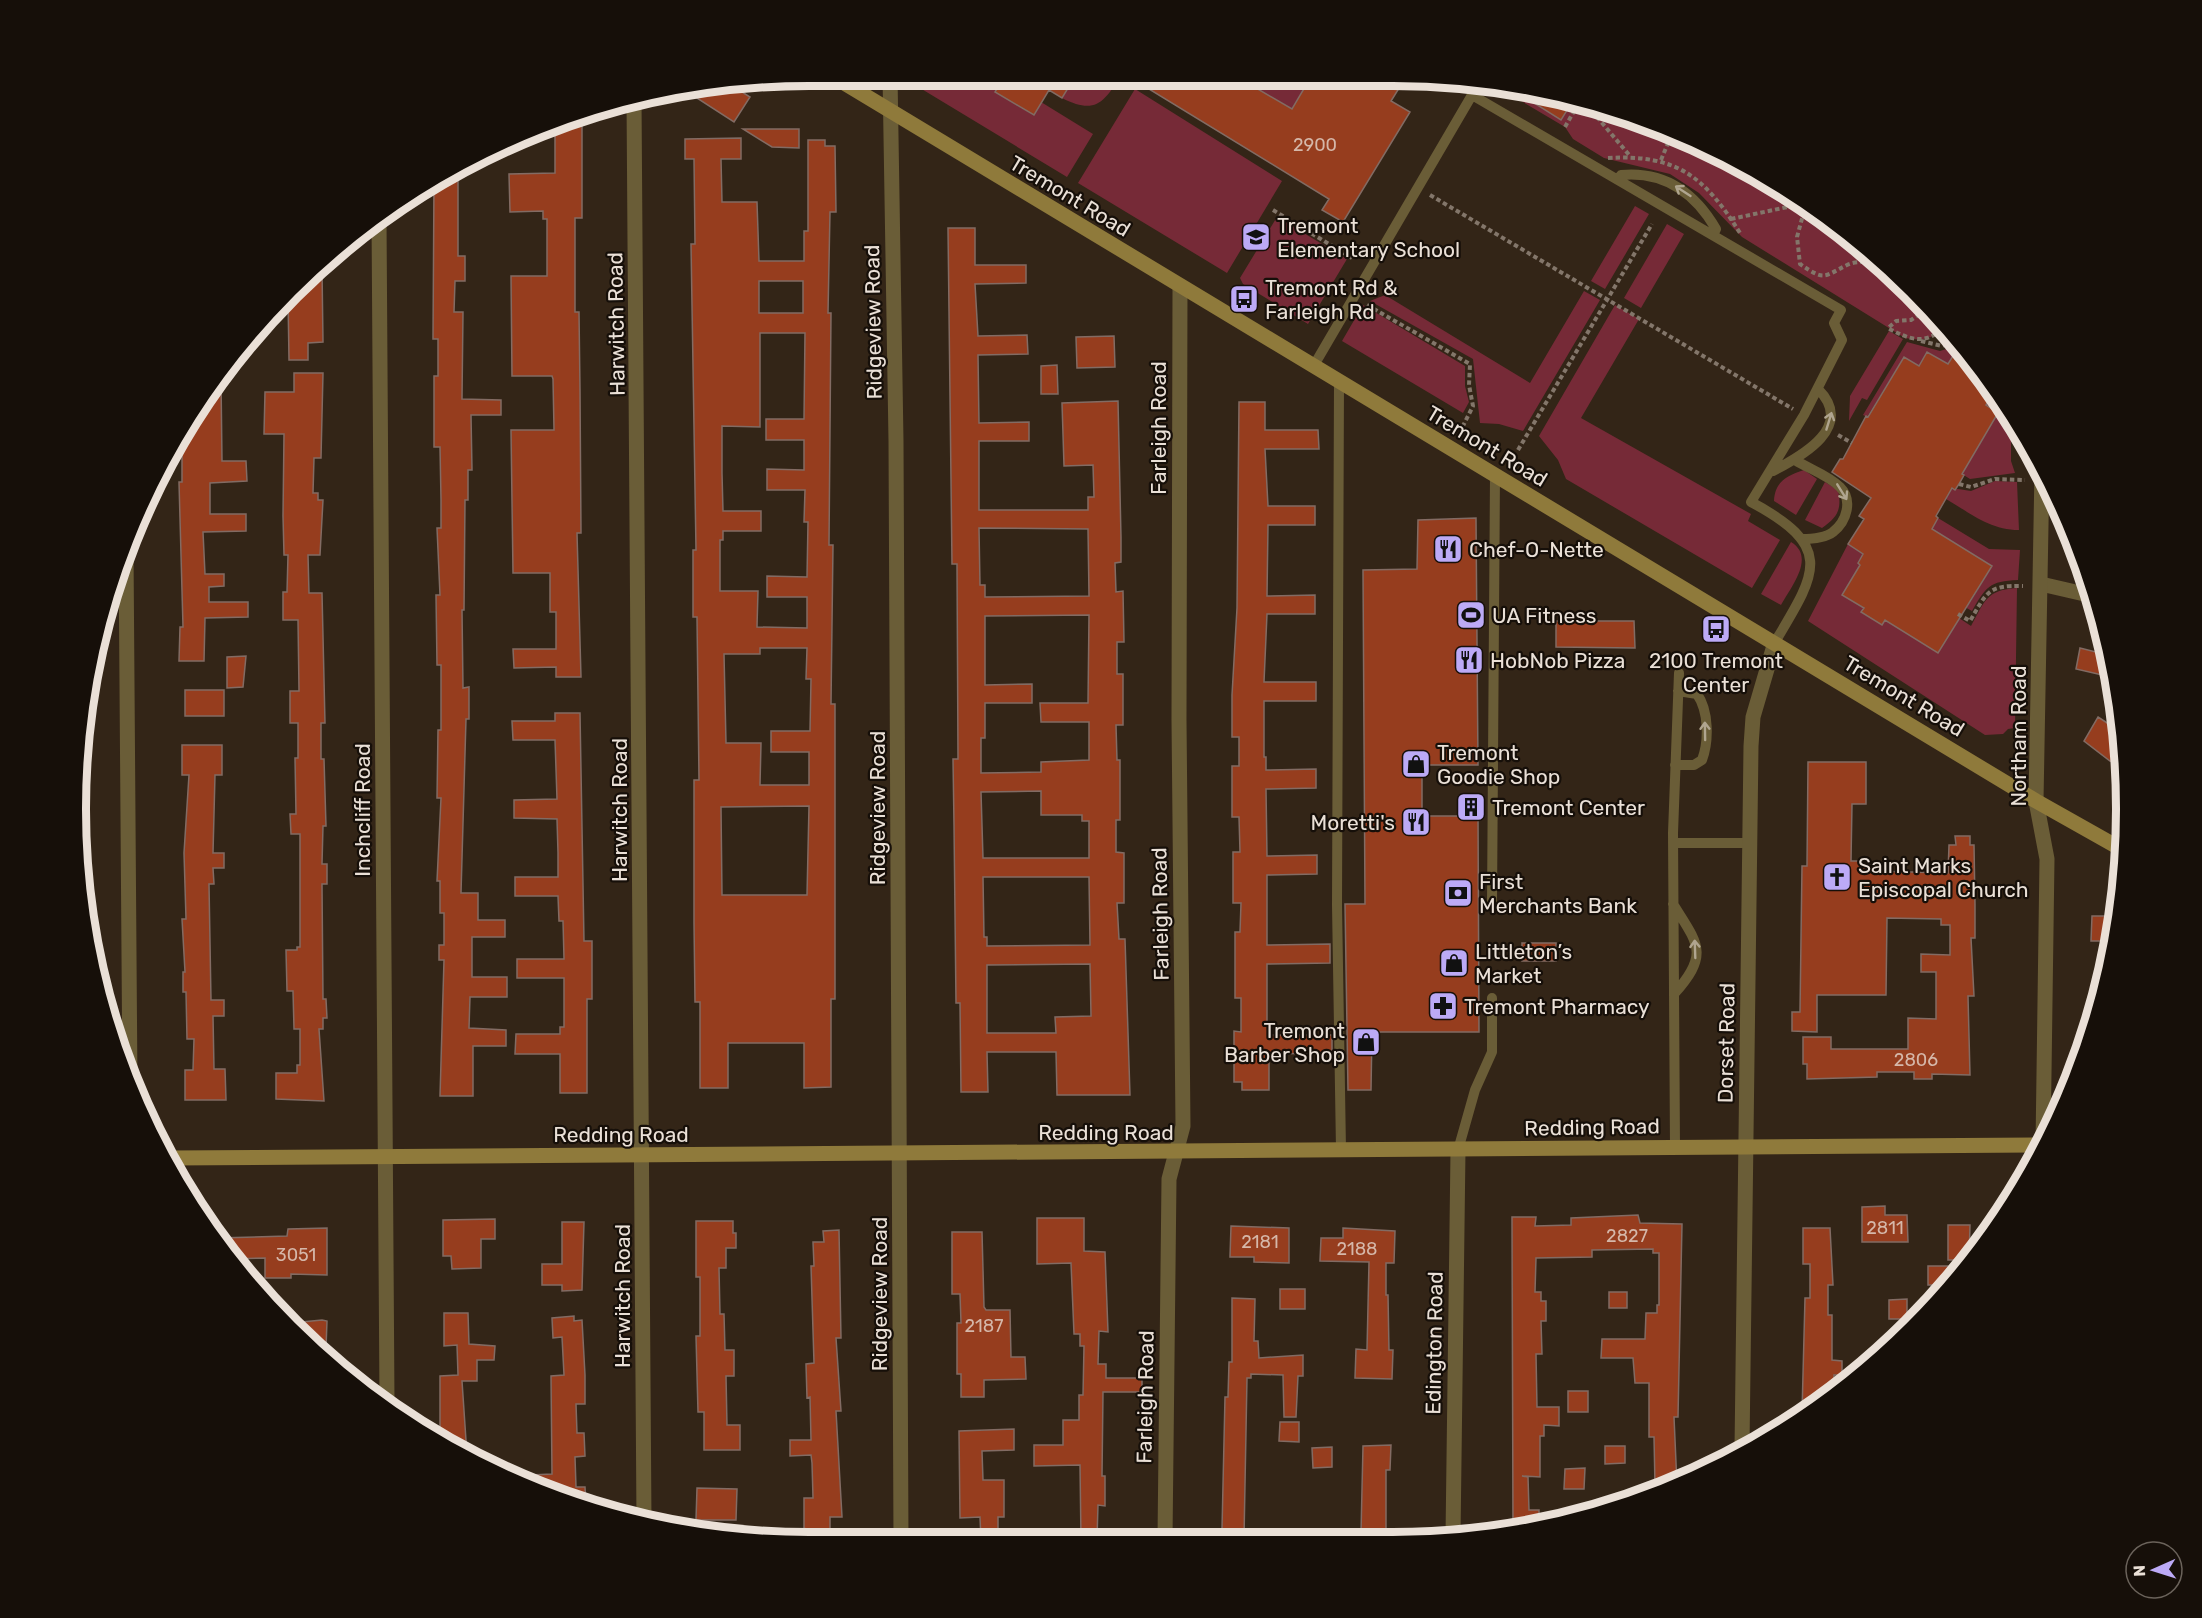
<svg xmlns="http://www.w3.org/2000/svg" width="2202" height="1618" viewBox="0 0 2202 1618" font-family="Rubik,sans-serif">
  <rect width="100%" height="100%" fill="#332517"/>
  <path fill="#762a37" d="M915,75h90l-9,17 37,23 8,-13 52,32 -26,43 -152,-92z
    M1076,75h45c-17,28 -26,40 -59,23z
    M1234,75h78l-13,22v17z
    M1135,89l147,92 -55,92 -149,-90z
    M1501,89l82,11 91,31 126,68 77,58 66,71c-11,12 -22,13 -38,10l-163,-101 -43,-44 -29,-19 -66,-16 -31,-19 -8,-12z
    M1635,206l14,8 -44,75 -14,-8z
    M1277,217l70,42 -39,65 -65,-40 -3,-6z
    M1667,224l17,10 -43,74 -17,-10z
    M1584,291l16,9 -77,131 -24,-7 -19,-1 -7,-64 -103,-58 15,-6 145,88z
    M1363,305l102,61v20l4,16 -6,11 -121,-72z
    M1615,305l24,14 -58,99 170,96 -3,7 32,19 -28,48 -186,-109 -8,-19 -19,-24z
    M1889,331l14,8 -36,61 -5,-2 -13,23 1,-25z
    M1907,342l33,9 19,-6 17,19 -20,-12 -8,12 -21,-12 -8,14 -15,-9 -37,60 -4,-2z
    M1978,366l33,53v42l4,12 -45,6 -8,-5 24,-69 -15,-27z
    M1804,470l13,9 -21,36 -22,-14c1,-19 12,-25 30,-31z
    M1995,481l22,1 2,48c-29,0 -49,-17 -73,-31l6,-11 19,3z
    M1825,482l13,8c4,19 0,27 -16,38l-17,-8z
    M1938,518l51,31 31,1 -2,30c-29,1 -32,7 -46,31l-9,-5 8,-5 21,-35 -60,-37z
    M1791,542c25,15 0,45 -10,63l-20,-11z
    M1848,544l15,10 -5,8 2,3 -18,30 22,13 -2,5 20,12 3,-5 53,32 21,-34 12,8c14,-25 15,-36 46,-38l-2,140 -7,1 -5,5 -18,1 -177,-114z"/>
  <path fill="#963d1e" stroke="#826b63" stroke-width="1.5" fill-rule="evenodd" d="M1005,75h71l-14,23 -13,-8 -15,25 -39,-23z
    M1126,75h108l58,34 20,-34h81l13,2 -15,24 19,11 -67,110 -21,-12 7,-11z
    M731,85l19,12 -16,25 -48,-31z
    M1515,91l56,7 3,1 -13,21z
    M582,113v105h-7v94h4l1,77 1,144h-4l4,144h-25v-10l-42,1 -1,-19h43v-37h-6v-39h-37l-2,-143h43l-1,-51 -1,-3h-40l-1,-100h36v-57h-4v-8l-33,1 -1,-38 46,-1v-51z
    M743,129h56v19l-27,-1z
    M741,138v21h-20l1,43h35l2,59h45v-30h4v-91h17v6h10l1,66h-6l-2,101h3l-2,232h4l-2,159h4v295h-4v88l-27,1v-45h-76v45h-28v-86h-5l-1,-79v-143h5l-2,-163h-4v-67h3l-5,-306h4l-1,-85h-9v-20zM759,281h44v32h-44zM760,333h45l-1,86h-38v21h38v30l-37,-1v21h38l-1,32h4l-1,55 -40,-1v21h40v31l-50,-1 1,-36h-38v-51h3v-9h38v-20h-38l-1,-38v-47l38,1zM760,648h47l-1,31h5l-1,52h-39v21h38v33h-49l1,-42h-35l-2,-89h36zM809,806l-2,89h-85l-1,-88z
    M458,168v88h7v25h-10l-1,31h9l-1,87 39,1v15h-30l1,55h-4v30h-3l-1,110h-2l1,78 6,-1v32h-3l-5,174h17v27h27v17h-33v40h35v20h-37l-1,31 37,2v16h-33v50h-33l4,-136h-5v-15h5v-32h-4v-32h-3l4,-83h-4l1,-68h3v-65h-4l-1,-70h4l-3,-67h4v-28l-1,-53h-6v-71h4v-37h-5l1,-158z
    M948,228h27v37h51v18l-51,1 3,52 49,-1 1,19 -50,1 1,68 50,-1v19h-50v69h109v-13h6l-1,-32 -29,1 -2,-63 56,-2 3,136v25l-6,1 1,29 7,-1 1,51h-7v32h6v51h-7l1,35h3v60h-4v32l8,1v50h-7l2,36h6l5,156h-73l-1,-43h-69l1,40h-27l-1,-89h-4l-2,-178 -1,-66h5l-1,-195h-5zM979,528l109,1 1,67 -104,1v-12h-5zM1089,615l-1,88h-48l1,19h48v38l-48,2v10l-60,1v-35h4v-35h47v-19l-47,1v-69zM1041,791v24h41v6h7v37h-106l-2,-66zM983,877h106l1,68 -103,1v-9h-3zM1090,964l1,52 -36,1 1,16h-69v-68z
    M322,268l1,74 -15,1v17h-19l-1,-62z
    M1114,336l1,31 -38,1 -1,-31z
    M1956,351l20,13 2,2 -7,12 23,14 -8,13 12,8 -36,61 2,1 -5,9 -4,6 -3,-2 -16,28 2,2 -6,11 60,37 -54,87 -53,-33 -3,5 -21,-13 3,-4 -22,-13 18,-30 -2,-2 5,-9 -15,-10 16,-25 -5,-3 12,-18 -39,-26 8,-13h3l23,-43 2,1 36,-60 15,9 8,-14 21,12z
    M1057,365l1,29h-17v-28z
    M294,373h29l-2,85h-7l-1,35h5v7h5l-3,55h-12l1,38h13l3,130h-4v36h3l2,67h-3l-1,38h5v20h-5l1,115h3l1,19h-4v11h-4l5,72 -48,-2v-26h21v-8h3v-36h-6l-1,-38h-6l-1,-41h11v-3h3v-113h-9l-1,-20h6l-1,-56h3v-35h-8v-32h9l-1,-71h-15v-28h4l1,-37h-4l-1,-39 1,-82h-20l1,-42h29z
    M221,379l1,82h24l1,20 -37,2v31h36v17l-43,1 2,42h19v12l-15,1v15h39v15l-43,1 -1,43h-25l1,-34h3l-4,-145h3v-44z
    M1239,402h26v28h53l1,19h-54l3,57h47v19h-47l-1,71 48,-1v19h-48l-3,68h52v19h-52v56h2v13l50,-1v19l-50,1 1,67 50,-1v19l-50,1v70l63,-1v19l-63,1v59l2,12h63v18l-63,1v36h-27v-8h-8v-51l7,1v-34h-6v-66h5l1,-29h-8v-51h7l-1,-35h-7v-51h7v-29h-7v-42l5,-87z
    M1476,518l2,247h-56v51h56l1,216h-107l-1,58h-23l-3,-186h20l-2,-334 54,-1 1,-49z
    M1556,621h78l1,27 -79,-1z
    M2080,648l28,7 3,22 -35,-8z
    M246,656l-3,31 -16,1v-31z
    M185,690h39v26h-39z
    M555,713h25l4,228h8v58h-5v94h-27v-39h-45l1,-20h44v-7h4v-49h-47v-19h47l-1,-38h-4l-1,-25h-43v-19h43v-24l-1,-34 -43,-1v-18l43,-1 -2,-59h-42l-1,-19h43z
    M2098,717l23,15 4,33 -15,-4 -26,-20z
    M182,745h40v30h-7l-2,78h11v15h-11l1,16h-5l2,116h13v16h-11l1,53h11l1,31h-41v-30h8l1,-31h-7l-1,-47h-3v-20h2l-3,-53h4l-2,-66 5,-78h-7z
    M1808,762h58v42h-14l-1,57h19v7l3,3 75,2 1,-28h7l-1,-9h15v9h4l1,59v34h-4l3,58h-6l2,79 -38,-1v5h-18v-7h-37v5l-70,2v-15h-4v-27h28v12h77v-31l28,1v-47h-15v-18l29,1v-30h-9v-6l-54,-1 -1,77h-69v37l-25,-1v-19h8l2,-146h5z
    M2092,916h26l-6,25h-21z
    M1522,943h34v18h-34z
    M1885,1206v9h22l1,27h-46v-35z
    M1638,1215l2,8 42,1 -4,193h-4l3,68 -22,1 -1,-49h-5v-54h-14l-2,-25h-32l1,-19h43l1,-26h11v-8h2v-52h-6v-4l-61,1v7l-56,1 -1,34h6v9h5v20h-5l1,33h-6l1,53h22v19l-15,-1v11h-4v41l-18,-1 6,1 1,33h10v13l-26,7 -1,-313h24l-1,9 36,-1v-7z
    M1037,1218h47v33l21,1 3,80 -9,-1 -1,33h8v14h36v14h-39l-1,84h3v30l-7,-1 -1,34h-16l-1,-74 -46,1v-21h29v-25h16v-25h4l1,-49h-4v-12h-6l-3,-71 -34,1z
    M495,1219v20h-14v29l-29,1 -1,-13h-8v-36z
    M696,1221h37v12h3v15h-10v20h-7l1,46h4l1,36h9v26h-8l1,49h13v25h-36v-38h-6l-2,-76h4v-59h-4z
    M562,1222h22l-2,68 -20,1v-6h-20v-21h20z
    M1948,1225h22l-1,35h-21z
    M1231,1226l58,2v35l-35,-1v-5h-24z
    M327,1228v47l-36,-1v4h-26v-20l-36,1 -12,-21 70,-2 1,-7z
    M1343,1228l52,3 -1,32h-8v32h2l1,55h4l-1,29 -37,-1 1,-29 11,1 2,-88 -49,-1 1,-23h22z
    M1803,1228h27l3,57h-5v30h4v45l10,1v14h-8v20l-32,18 3,-115h5v-34h-7z
    M839,1230l2,108h-5l5,73h-5l6,106h-12v24h-26v-43h9l-1,-35 -1,-8 -21,1v-16h21l-1,-43 -3,1 -1,-34 8,-1 -3,-97h3l-1,-24h11l-1,-11z
    M952,1232h30l2,75 2,3h24l1,47h14l1,22 -42,1v17h-23v-23h-4v-51h4l-1,-29h-8z
    M1928,1266h20v19h-20z
    M1280,1289h25v20h-25z
    M1609,1292h18v16h-18z
    M1232,1298l23,1 -1,42h4l1,17 44,-3v21h-5l-2,41h-12l-1,-42 -32,-1v4h-4l-3,160h-19v-9h-3l3,-132h3l1,-35h3z
    M1907,1299v20h-18v-19z
    M444,1313h24l1,31 26,2 -1,14h-17v21h-15l5,74 -42,-27 15,-1v-51l18,-1 -1,-30 -13,1z
    M574,1316v5l8,-1 3,55v29h-9l1,29h7l1,23 -10,1 1,30h9l1,19 -79,-30 45,-2 -1,-98 13,-1 -2,-38 -9,1 -1,-20z
    M322,1320l5,1 -1,27 -12,1 -11,-12 -1,-15z
    M1568,1391h20v21h-20z
    M1280,1422h19v20l-20,-1z
    M1014,1429v21l-32,1 1,29h21v37h-6v23h-17l-1,-23 -20,1 -1,-87z
    M1391,1445l-1,25h-4v63h-25l2,-87z
    M1605,1446h20v17l-20,1z
    M1332,1447v20l-19,1 -1,-20z
    M1585,1468l-1,21h-20l1,-20z
    M697,1488l40,1 -1,31h-40z"/>
  <g fill="none" stroke-linecap="round" stroke-linejoin="round">
    <path stroke="#83766a" stroke-width="4" stroke-dasharray="4.5 3" stroke-linecap="butt" d="M1592,111l38,45
      M1565,127l12,-21 15,5 17,-2
      M1608,158c69,-4 97,19 132,75
      M1661,160l12,-29
      M1430,195l363,214
      M1273,210l79,48
      M1731,219l66,-14 6,10 -6,22 3,27c25,17 23,13 47,1 10,-5 26,-3 37,0
      M1367,305l103,59 -1,21 4,21 -11,22
      M1926,310l-15,10 -15,1 -8,7c20,11 37,18 55,0
      M1921,341l21,5 14,-5
      M1838,435l14,8
      M1518,450l134,-226
      M1959,484l12,3 24,-8 30,1
      M1958,614l12,7c17,-29 18,-36 53,-35"/>
    <path stroke="#6a5d37" stroke-width="10" d="M1618,180l3,-5c43,-4 74,18 95,54l-3,6
      M1313,367l159,-272 369,215 -7,13 8,17 -38,75 -53,87c84,45 66,70 24,140
      M1339,382l-2,523 4,245
      M1795,460c14,9 33,15 45,27 13,13 7,34 -7,45 -8,6 -22,7 -32,7
      M1773,471c31,-16 82,-45 45,-82
      M1675,765h19l8,-5c7,-19 7,-49 -5,-66l-19,-3
      M1673,843h77
      M1492,904l3,-429
      M1673,904c25,40 37,50 1,90
      M1675,1147l-2,-314 6,-160
      M1458,1150l17,-60 17,-38v-54"/>
    <path stroke="#6a5d37" stroke-width="15" d="M634,98l10,1424
      M379,218l8,1184
      M126,550l4,538
      M2041,584l52,12
      M1742,1448l9,-702 2,-29 22,-75
      M1453,1537l5,-387
      M1165,1539l4,-360 14,-53 -4,-406 1,-434"/>
    <path stroke="#6a5d37" stroke-width="15" d="M890,75l6,366 5,1099
      M2042,470l-6,331 11,58 -4,286"/>
    <path stroke="#8f7a3b" stroke-width="15" d="M831,75l1205,726 87,49
      M170,1158l1873,-13"/>
  </g>
  <defs><path id="oneway-shaft" d="M-6 0H5M1.5-3L5.5 0L1.5 3" fill="none" stroke-width="1.6" stroke-linecap="round" stroke-linejoin="round" transform="scale(1.5)"/></defs>
  <g stroke="#b0a58f">
    <use href="#oneway-shaft" transform="translate(1683 191) rotate(-147)"/>
    <use href="#oneway-shaft" transform="translate(1829 421) rotate(-73)"/>
    <use href="#oneway-shaft" transform="translate(1842 492) rotate(58)"/>
    <use href="#oneway-shaft" transform="translate(1705 731) rotate(-91)"/>
    <use href="#oneway-shaft" transform="translate(1695 949) rotate(-92)"/>
  </g>
  <defs>
    <g id="school-square" transform="scale(1.5)"><rect x="-9" y="-9" width="18" height="18" rx="4" fill="#bcaaf6" stroke="#160f09"/><path d="M0-5L7-2L0 1L-7-2ZM-4 1L0 2.5L4 1V4Q0 6-4 4Z" fill="#111"/></g>
    <g id="bus-square" transform="scale(1.5)"><rect x="-9" y="-9" width="18" height="18" rx="4" fill="#bcaaf6" stroke="#160f09"/><path d="M-5-6H5V4H4V6H2V4H-2V6H-4V4H-5ZM-3.5-4V0h7V-4ZM-3.5 1.2v1.5H-2V1.2ZM2 1.2v1.5H3.5V1.2Z" fill="#111"/></g>
    <g id="restaurant-square" transform="scale(1.5)"><rect x="-9" y="-9" width="18" height="18" rx="4" fill="#bcaaf6" stroke="#160f09"/><path d="M-5-6h1v4h1v-4h1v4h1v-4h1v5L-1.5 .5V6h-2V.5L-5-1ZM5-6V6H3V1.5H1.5Q1.5-4 5-6Z" fill="#111"/></g>
    <g id="stadium-square" transform="scale(1.5)"><rect x="-9" y="-9" width="18" height="18" rx="4" fill="#bcaaf6" stroke="#160f09"/><path d="M0-5a6.5 5 0 1 0 0 10a6.5 5 0 1 0 0-10ZM-3.5-1.8h7v3.6h-7Z" fill="#111"/></g>
    <g id="shop-square" transform="scale(1.5)"><rect x="-9" y="-9" width="18" height="18" rx="4" fill="#bcaaf6" stroke="#160f09"/><path d="M-5-2.5h2.3a2.7 3.5 0 0 1 5.4 0H5L5.5 6h-11ZM-1.5-2.5h3a1.5 2.3 0 0 0-3 0Z" fill="#111"/></g>
    <g id="building-square" transform="scale(1.5)"><rect x="-9" y="-9" width="18" height="18" rx="4" fill="#bcaaf6" stroke="#160f09"/><path d="M-4-6H4V6H1V3H-1V6H-4ZM-2.5-4.3h1.7v1.8h-1.7ZM.8-4.3h1.7v1.8H.8ZM-2.5-1h1.7V.8h-1.7ZM.8-1h1.7V.8H.8Z" fill="#111"/></g>
    <g id="church-square" transform="scale(1.5)"><rect x="-9" y="-9" width="18" height="18" rx="4" fill="#bcaaf6" stroke="#160f09"/><path d="M-1.2-6h2.4v3.5h3.3v2.4h-3.3V6h-2.4V-.1h-3.3v-2.4h3.3Z" fill="#111"/></g>
    <g id="bank-square" transform="scale(1.5)"><rect x="-9" y="-9" width="18" height="18" rx="4" fill="#bcaaf6" stroke="#160f09"/><path d="M-6-4H6V4H-6ZM0-2.3a2.3 2.3 0 1 0 0 4.6a2.3 2.3 0 1 0 0-4.6Z" fill="#111"/></g>
    <g id="pharmacy-square" transform="scale(1.5)"><rect x="-9" y="-9" width="18" height="18" rx="4" fill="#bcaaf6" stroke="#160f09"/><path d="M-2-6h4v4h4v4h-4v4h-4v-4h-4v-4h4Z" fill="#111"/></g>
  </defs>
  <g fill-rule="evenodd">
    <use href="#school-square" x="1256" y="237"/>
    <use href="#bus-square" x="1244" y="299"/>
    <use href="#restaurant-square" x="1448" y="549"/>
    <use href="#stadium-square" x="1471" y="615"/>
    <use href="#bus-square" x="1716" y="629"/>
    <use href="#restaurant-square" x="1469" y="660"/>
    <use href="#shop-square" x="1416" y="764"/>
    <use href="#building-square" x="1471" y="807"/>
    <use href="#restaurant-square" x="1416" y="822"/>
    <use href="#church-square" x="1837" y="877"/>
    <use href="#bank-square" x="1458" y="893"/>
    <use href="#shop-square" x="1454" y="963"/>
    <use href="#pharmacy-square" x="1443" y="1006"/>
    <use href="#shop-square" x="1366" y="1042"/>
  </g>
  <g text-anchor="middle" dominant-baseline="central" stroke-width="4.5" stroke-linejoin="round" paint-order="stroke">
    <g font-size="18" fill="#d5b7a9">
      <text x="1315" y="145">2900</text>
      <text x="1916" y="1060">2806</text>
      <text x="1885" y="1228">2811</text>
      <text x="1627" y="1236">2827</text>
      <text x="1260" y="1242">2181</text>
      <text x="1357" y="1249">2188</text>
      <text x="296" y="1255">3051</text>
      <text x="984" y="1326">2187</text>
    </g>
    <g font-size="21" fill="#eae0d7" stroke="#160f09">
      <text transform="translate(1070 196) rotate(31)">Tremont Road</text>
      <text transform="translate(873 322) rotate(-91)">Ridgeview Road</text>
      <text transform="translate(616 324) rotate(-91)">Harwitch Road</text>
      <text transform="translate(1158 428) rotate(-90)">Farleigh Road</text>
      <text transform="translate(1487 446) rotate(31)">Tremont Road</text>
      <text transform="translate(1904 696) rotate(31)">Tremont Road</text>
      <text transform="translate(2018 736) rotate(-90)">Northam Road</text>
      <text transform="translate(877 808) rotate(-90)">Ridgeview Road</text>
      <text transform="translate(362 810) rotate(-90)">Inchcliff Road</text>
      <text transform="translate(619 810) rotate(-90)">Harwitch Road</text>
      <text transform="translate(1160 914) rotate(-91)">Farleigh Road</text>
      <text transform="translate(1726 1043) rotate(-89)">Dorset Road</text>
      <text transform="translate(1592 1127) rotate(-1)">Redding Road</text>
      <text x="1106" y="1132">Redding Road</text>
      <text x="621" y="1134">Redding Road</text>
      <text transform="translate(879 1294) rotate(-90)">Ridgeview Road</text>
      <text transform="translate(622 1296) rotate(-90)">Harwitch Road</text>
      <text transform="translate(1434 1343) rotate(-89)">Edington Road</text>
      <text transform="translate(1145 1397) rotate(-89)">Farleigh Road</text>
    </g>
    <g font-size="21" fill="#eae0d7" stroke="#160f09" text-anchor="start">
      <text x="1277" y="225">Tremont<tspan x="1277" dy="24">Elementary School</tspan></text>
      <text x="1265" y="287">Tremont Rd &amp;<tspan x="1265" dy="24">Farleigh Rd</tspan></text>
      <text x="1469" y="549">Chef-O-Nette</text>
      <text x="1492" y="615">UA Fitness</text>
      <text x="1490" y="660">HobNob Pizza</text>
      <text x="1716" y="660" text-anchor="middle">2100 Tremont<tspan x="1716" dy="24">Center</tspan></text>
      <text x="1437" y="752">Tremont<tspan x="1437" dy="24">Goodie Shop</tspan></text>
      <text x="1492" y="807">Tremont Center</text>
      <text x="1395" y="822" text-anchor="end">Moretti's</text>
      <text x="1858" y="865">Saint Marks<tspan x="1858" dy="24">Episcopal Church</tspan></text>
      <text x="1479" y="881">First<tspan x="1479" dy="24">Merchants Bank</tspan></text>
      <text x="1475" y="951">Littleton’s<tspan x="1475" dy="24">Market</tspan></text>
      <text x="1464" y="1006">Tremont Pharmacy</text>
      <text x="1345" y="1030" text-anchor="end">Tremont<tspan x="1345" dy="24">Barber Shop</tspan></text>
    </g>
  </g>
  <path d="M0 0H2202V1618H0ZM809 86H1393A723 723 0 0 1 2116 809V809A723 723 0 0 1 1393 1532H809A723 723 0 0 1 86 809V809A723 723 0 0 1 809 86Z" fill="#160f09" fill-rule="evenodd"/>
  <path fill="none" stroke="#eae0d7" stroke-width="8" d="M809 86H1393A723 723 0 0 1 2116 809V809A723 723 0 0 1 1393 1532H809A723 723 0 0 1 86 809V809A723 723 0 0 1 809 86Z"/>
  <g transform="translate(2154 1570) rotate(267)"><circle r="28" fill="#160f09" stroke="#6b635b" stroke-width="1.5"/>
  <path d="M0-4.5L10 22L0 15L-10 22Z" fill="#bcaaf6"/>
  <text y="-9" font-size="16" font-weight="bold" text-anchor="middle" fill="#eae0d7">N</text>
  </g>
</svg>
